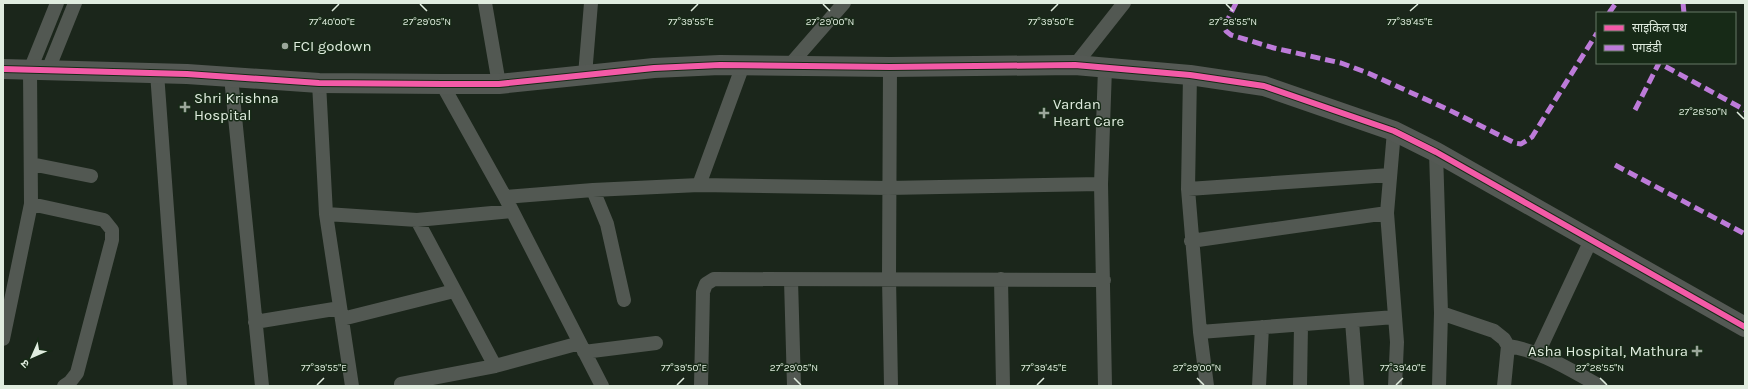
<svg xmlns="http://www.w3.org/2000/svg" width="1748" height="389" viewBox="0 0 1748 389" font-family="Karla,'Noto Sans Devanagari',sans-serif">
  <rect width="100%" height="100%" fill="#1b261b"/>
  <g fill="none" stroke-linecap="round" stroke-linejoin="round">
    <path stroke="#525852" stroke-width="14" d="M485,3l14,81
      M1075,65l49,-62
      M789,66l55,-63
      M890,67l-1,211 2,108
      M1105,68l-4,116 4,202
      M48,70l27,-67
      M157,73l23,313
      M585,75l6,-72
      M1190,75l-2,114 12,143 7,54
      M231,77l31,309
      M319,83l7,131 26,172
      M442,84l63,113 97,189
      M1394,131l-7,82 10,129 -2,44
      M1436,152l5,161 -2,73
      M31,164l60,12
      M699,185l44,-120
      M1188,189l202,-14
      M593,190l14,34 17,76
      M505,197l88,-7 106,-5 189,3 213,-4
      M31,204l73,16 8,10v10l-35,133 -7,9 -6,4
      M326,214l91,6 95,-9
      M417,220l78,146
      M1191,241l196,-28
      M1001,279l2,107
      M791,280l3,106
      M1441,313l53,18 10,8 4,7c34,5 62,24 92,40
      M342,319l112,-28
      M1352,321l5,65
      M255,322l85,-14
      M1200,332l195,-15
      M3,339l28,-135 -1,-134 27,-67
      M584,352l72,-9
      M1538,353l53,-113
      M401,384l94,-18 85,-23
      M701,386l2,-94 3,-8 8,-5 390,1
      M1259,386l3,-59
      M1300,386l1,-61
      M1504,386l4,-40"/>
    <path stroke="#545954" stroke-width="20" d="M3,69l184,5 132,9 123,1h57l155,-16 66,-3 170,2 185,-2 115,10 74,11 130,45 42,21 309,175"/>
    <path stroke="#bd7bd9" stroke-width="5" stroke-dasharray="10 5" stroke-linecap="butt" d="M1236,3l-12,24 2,4 5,4 43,13 67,15 27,10 81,37 66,33 6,1 11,-7 65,-104
      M1683,3l1,10
      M1609,13l7,-10
      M1635,110l24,-47 86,47
      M1615,165l130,69"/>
    <g stroke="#172a17" stroke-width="8">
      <path id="cycleway" d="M3,69l184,5 132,9 123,1h57l155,-16 66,-3 170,2 185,-2 115,10 74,11 130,45 42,21 309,175"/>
    </g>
    <use href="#cycleway" stroke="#f35aa7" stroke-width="6"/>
  </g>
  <path fill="none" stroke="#e0ecdf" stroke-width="1.5" d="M420,4l7,7M823,4l7,7M1226,4l7,7M332,11l7,-7M691,11l7,-7M1051,11l7,-7M1410,11l8,-7M1737,112l7,7M794,378l7,7M1197,378l7,7M1600,378l7,7M317,385l7,-7M677,385l7,-7M1037,385l7,-7M1396,385l7,-7"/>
  <g fill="#9ba79a" stroke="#172a17" stroke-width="1.5">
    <circle cx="285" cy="46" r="4"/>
    <path d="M183 101h4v4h4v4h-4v4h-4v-4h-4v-4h4z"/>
    <path d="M1042 107h4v4h4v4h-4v4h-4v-4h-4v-4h4z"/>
    <path d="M1695 345h4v4h4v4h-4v4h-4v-4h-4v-4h4z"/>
  </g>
  <g text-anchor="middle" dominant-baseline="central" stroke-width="3" stroke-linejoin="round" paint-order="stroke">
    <g font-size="15" fill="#e0ecdf" stroke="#172a17" text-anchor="start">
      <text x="293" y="46">FCI godown</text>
      <text x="194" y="98">Shri Krishna<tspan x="194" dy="17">Hospital</tspan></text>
      <text x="1053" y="104">Vardan<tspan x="1053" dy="17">Heart Care</tspan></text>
      <text x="1688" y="351" text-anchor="end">Asha Hospital, Mathura</text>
    </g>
  </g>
  <g font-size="10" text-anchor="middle" fill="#e0ecdf" stroke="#172a17" stroke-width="3" stroke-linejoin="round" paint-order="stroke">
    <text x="332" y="25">77°40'00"E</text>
    <text x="427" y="25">27°29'05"N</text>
    <text x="830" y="25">27°29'00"N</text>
    <text x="1051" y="25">77°39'50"E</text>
    <text x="1233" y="25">27°28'55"N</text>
    <text x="1410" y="25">77°39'45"E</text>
    <text x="691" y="25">77°39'55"E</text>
    <text x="1703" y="115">27°28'50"N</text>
    <text x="324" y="371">77°39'55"E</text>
    <text x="684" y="371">77°39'50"E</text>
    <text x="794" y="371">27°29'05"N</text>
    <text x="1044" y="371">77°39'45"E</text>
    <text x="1197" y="371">27°29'00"N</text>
    <text x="1403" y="371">77°39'40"E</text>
    <text x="1600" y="371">27°28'55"N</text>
  </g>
  <rect width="1748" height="389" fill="none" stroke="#e0ecdf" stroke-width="8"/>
  <rect x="1596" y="12" width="140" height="52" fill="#172a17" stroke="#677867"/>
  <rect x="1604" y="25" width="20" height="6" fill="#f35aa7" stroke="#677867"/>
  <text x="1632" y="32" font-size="12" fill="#e0ecdf">साइकिल पथ</text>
  <rect x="1604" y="45" width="20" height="6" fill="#bd7bd9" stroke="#677867"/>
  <text x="1632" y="52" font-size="12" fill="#e0ecdf">पगडंडी</text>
  <g transform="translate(32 357) rotate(225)" stroke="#172a17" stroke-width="3" paint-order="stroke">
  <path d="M0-3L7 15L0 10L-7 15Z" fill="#e0ecdf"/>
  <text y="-6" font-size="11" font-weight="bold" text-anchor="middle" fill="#e0ecdf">उ</text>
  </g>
</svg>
